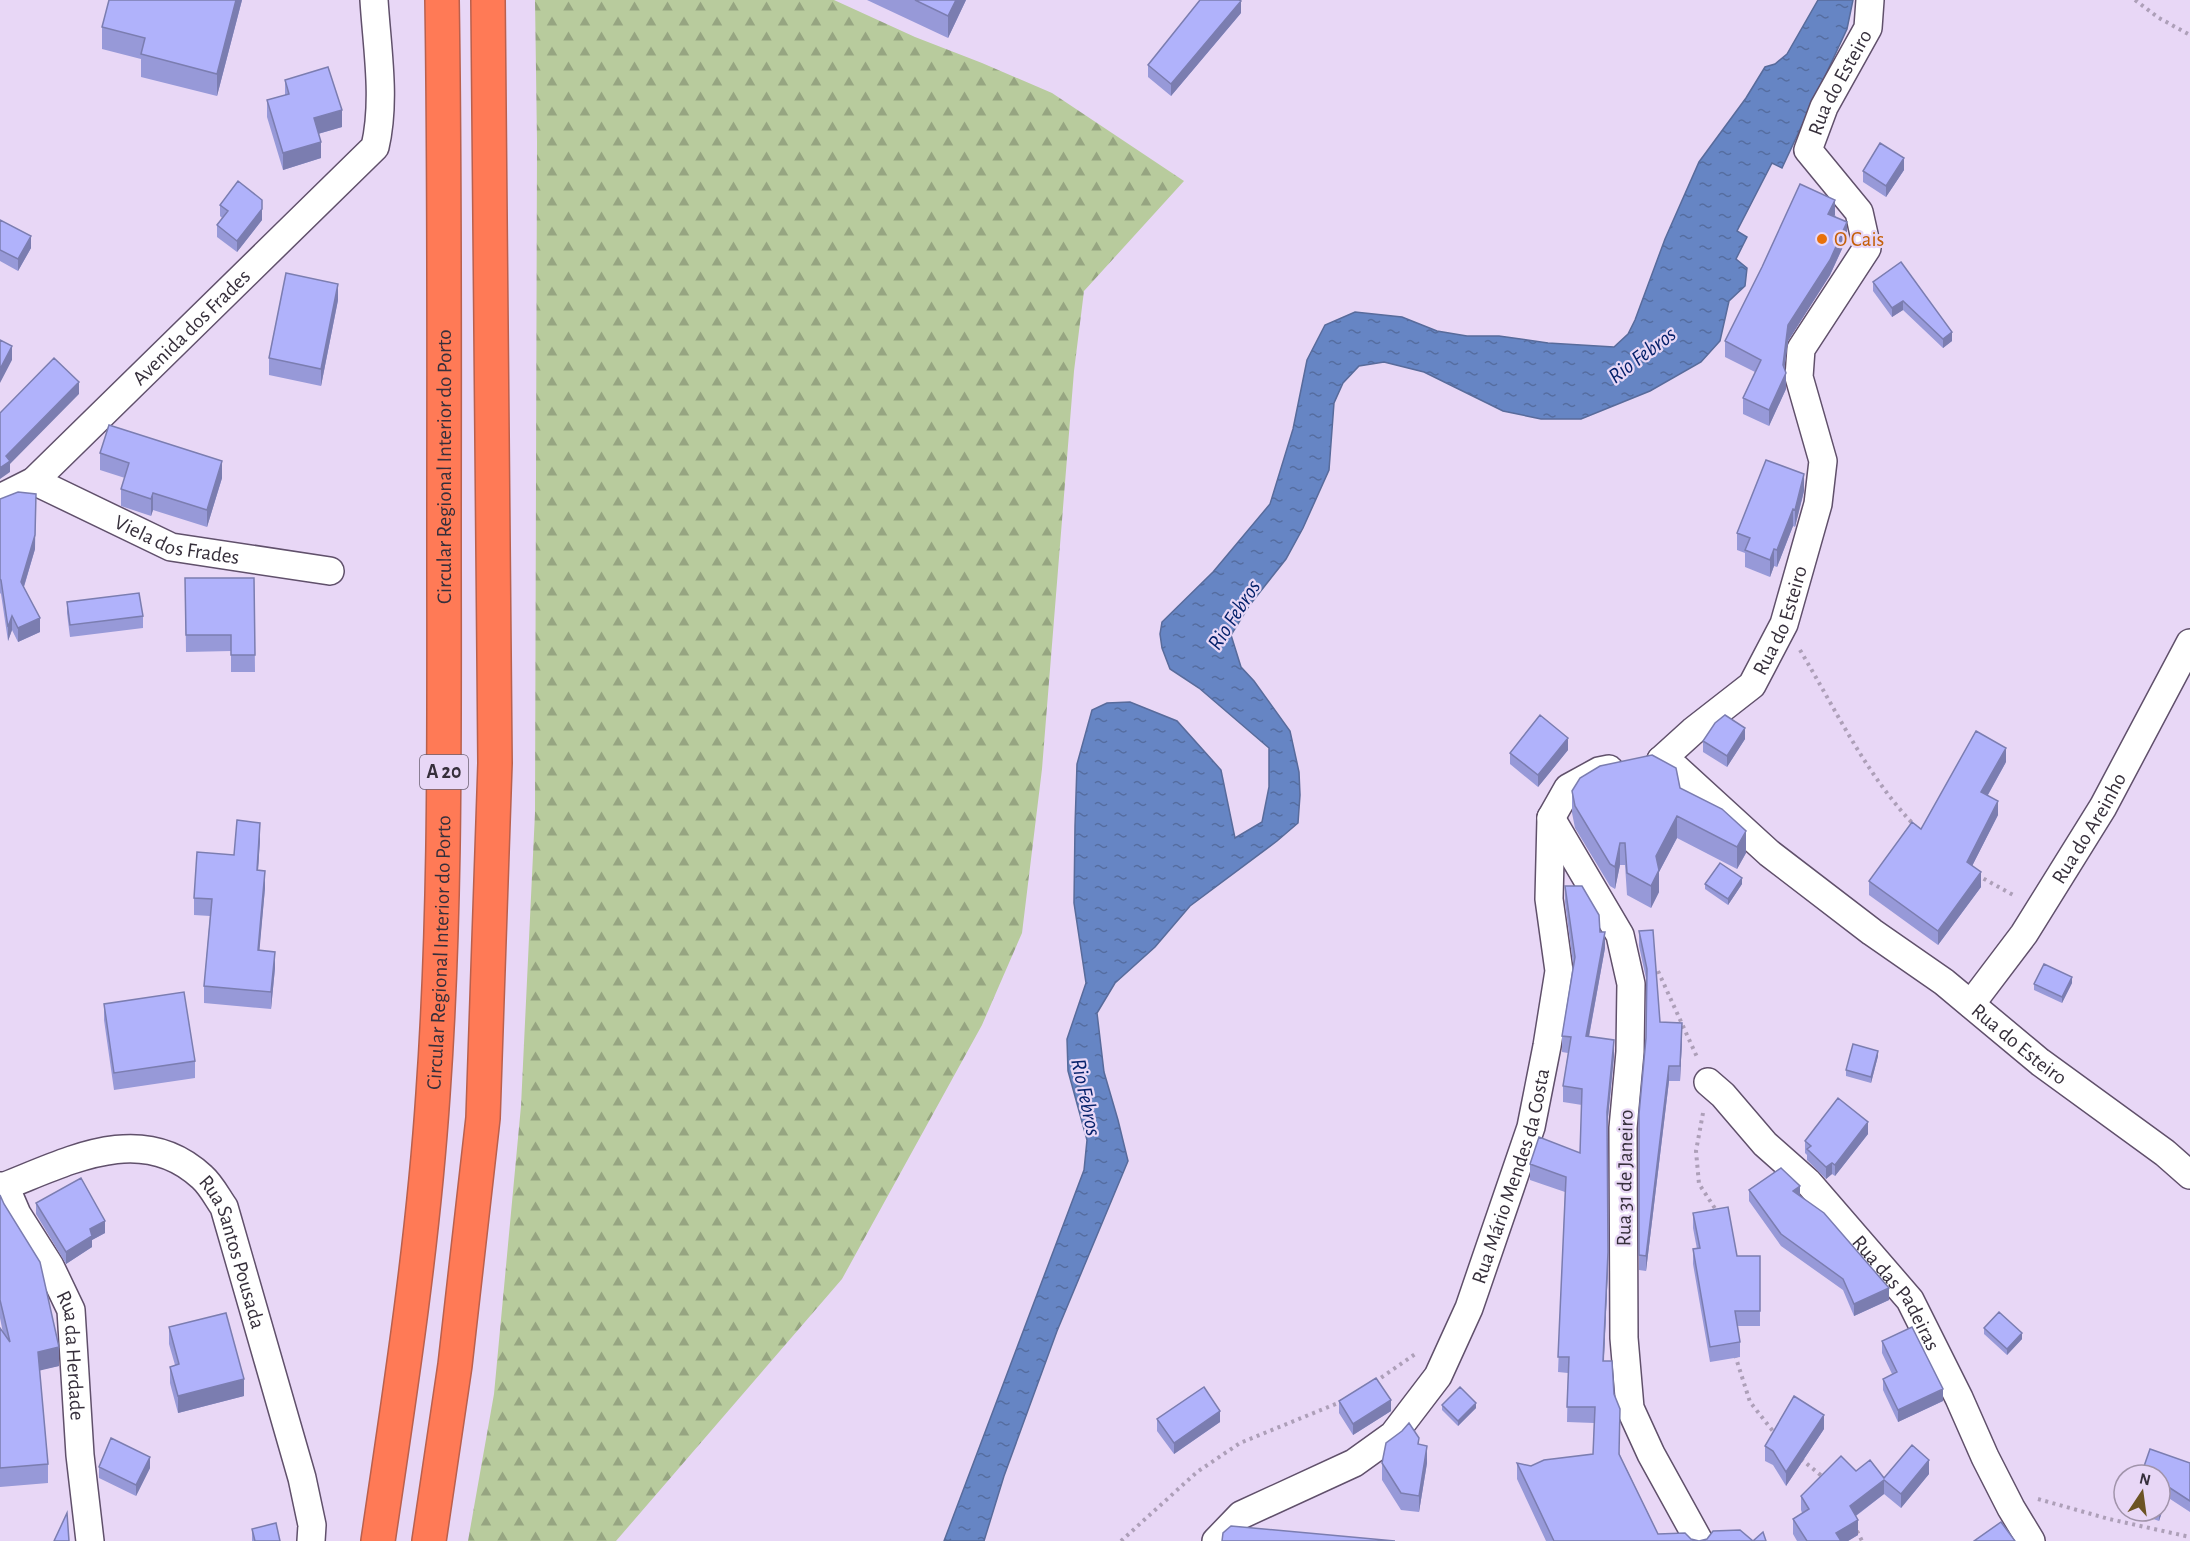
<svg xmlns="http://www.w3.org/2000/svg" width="2190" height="1541" viewBox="0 0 2190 1541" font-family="'Alegreya Sans',sans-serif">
  <defs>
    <pattern id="forest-firs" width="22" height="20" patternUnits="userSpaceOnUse" patternTransform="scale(1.5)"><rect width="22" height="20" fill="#b8cb9d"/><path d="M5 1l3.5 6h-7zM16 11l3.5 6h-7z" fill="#96a581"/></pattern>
    <pattern id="water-ripples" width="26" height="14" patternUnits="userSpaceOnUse" patternTransform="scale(1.5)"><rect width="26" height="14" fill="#6685c4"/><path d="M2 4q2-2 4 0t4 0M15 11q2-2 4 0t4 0" fill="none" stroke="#556da0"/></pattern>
  </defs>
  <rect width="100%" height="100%" fill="#e8d7f6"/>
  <path fill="url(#forest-firs)" d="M535,0h299l81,37 67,26 70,30 132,88 -100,110 -10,80 -32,398 -20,164 -40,92 -140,254 -226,262h-148l26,-147 27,-288 14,-293 2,-671z"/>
  <path fill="url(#water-ripples)" stroke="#586b9b" stroke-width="1.5" d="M1818,0h35l-6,29 -65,139 -10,-5 -35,68 10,6 -11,22 11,9 -2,18 -16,15 -9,40 -19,21 -51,29 -69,28h-40l-38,-8 -79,-39 -40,-10 -25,4 -16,17 -9,20 -5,67 -26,58 -17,31 -37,47 -18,29 10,32 13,14 36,50 9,41 1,23 -2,28 -21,18 -87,65 -35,41 -40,36 -18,30 7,59 14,48 10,41 -71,170 -53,145 -20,65h-40l140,-371 3,-30 -19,-69 -1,-32 19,-56 -12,-80 1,-77 2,-62 15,-54 15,-7 23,-1 47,19 44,49 14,68 27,-16 7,-35v-39l-70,-60 -29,-19 -8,-21 -2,-14 2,-12 51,-50 57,-68 23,-75 14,-69 18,-35 30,-13 47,5 35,14 30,5h32l49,7 66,4 14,-13 7,-14 30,-81 34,-77 47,-64 19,-31 10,-3 12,-10z"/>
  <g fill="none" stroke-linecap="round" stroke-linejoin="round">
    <g stroke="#60506b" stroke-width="30">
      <g id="minor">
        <path id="s1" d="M34,481l137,66 159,24"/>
        <path id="s2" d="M0,498l34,-17 341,-334c11,-47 2,-99 -1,-147"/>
        <path id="s3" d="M1661,760l32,-29 59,-46 32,-61 34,-120 5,-43 -24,-84 2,-28 66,-101 -8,-36 -51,-62 16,-43 44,-79 2,-28"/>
        <path id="s4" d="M1661,760l15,8 93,85 103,79 72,50 96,80 125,91 25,22"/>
        <path d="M1551,818l69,117 11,49 -1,68 -7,76 1,210 6,70 21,46 48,87"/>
        <path id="s5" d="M1971,1004l53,-70 79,-127 87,-164"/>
        <path id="s6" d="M1708,1082l15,13 42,49 43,38 102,118 49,98 26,59 26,51 20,33"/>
        <path id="s7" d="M0,1186h5c64,-25 137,-65 197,-9 9,8 15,20 22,30l78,271 10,47 -1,16"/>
        <path id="s8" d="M5,1186l12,28 33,52 21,44 9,145 10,86"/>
        <path id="s9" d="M1216,1541l25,-26 113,-52 39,-28 45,-59 31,-68 62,-181 16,-81 12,-75 -10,-72 2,-81 17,-30 31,-17 10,-2"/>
      </g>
    </g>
    <g stroke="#b9604d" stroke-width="36">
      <g id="highway">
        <path id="s10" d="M378,1541c22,-148 45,-297 55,-447 13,-183 11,-367 11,-551 0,-181 1,-362 -2,-543"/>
        <path d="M429,1541l26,-176 28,-247 12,-355 -7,-763"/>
      </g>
    </g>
    <path stroke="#ad9fb8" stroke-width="4" stroke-dasharray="3 4.5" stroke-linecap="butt" d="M2135,0l24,18 31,17
      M1800,650c36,60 66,125 115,176
      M1977,875l38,21
      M1658,971l39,86
      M1703,1113l-7,38 3,33 19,29
      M1735,1355l15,47 26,33
      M1375,1382l43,-30
      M1801,1459l22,18
      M2038,1499l71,20 81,18
      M1857,1531l5,10
      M1121,1541l76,-69 43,-29 103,-42"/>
    <use href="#minor" stroke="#fff" stroke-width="27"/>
    <use href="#highway" stroke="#ff7a56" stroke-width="33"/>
  </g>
  <path fill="#9799d8" d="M109,0h133l-25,96 -76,-19v-18l-39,-10v-22z
    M867,0h99l-18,38z
    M1241,13l-70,83 -23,-19v-12z
    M285,80l57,47 -24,7 3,24 -38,12 -16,-53v-17l18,-5z
    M1904,170l-18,27 -23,-15v-11z
    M220,205l42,4v11l-25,32 -20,-15v-12l5,-7 -2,-2z
    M1835,215l12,23 -17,37 -42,66 -4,28 2,20 -17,37 -26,-12v-16l12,-26 -30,-15v-16z
    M0,220l31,28 -13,23 -18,-10z
    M1901,262l51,79 -9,7 -40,-38 -11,7 -19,-26v-9z
    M338,300l-17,86 -52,-11v-17z
    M100,453l122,25 -15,49 -54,-17 -2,6 -30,-10v-17l4,-11 -25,-8z
    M1804,491l-9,36 -2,-1 -16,41 -3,-1 -4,11 -25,-10v-14l-8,-3v-17z
    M0,499l35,50 -11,38 16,45 -22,10 -6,-12 -4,11 -7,-47 -1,-1z
    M185,578h69l1,94h-24v-21l-45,1z
    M67,602l76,14v12l-73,9 -3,-24z
    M1745,739l-18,28 -24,-15v-11z
    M1568,750l-30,37 -28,-23v-11z
    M2006,762l-18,33 10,20 -26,51 9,21 -43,58 -69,-50v-14l52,-52z
    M1680,788l66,65 -9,16 -60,-31 -18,34v20l-8,16 -24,-13 -2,-30h-5l-5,24 -5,-3 -35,-58 -3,-15v-22z
    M260,839l-2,31 7,18 -6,63 16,17 -4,41 -67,-6v-17l6,-70 -16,-1v-17l40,-43z
    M1705,884h37l-14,21 -23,-16z
    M1565,886l35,46 5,16 -16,89 25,19 -7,71 1,141 -4,93 16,94 38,79 41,7h54h-207l-29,-62v-16l14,3 62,-12 1,-31 -27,-1 1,-49 -10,-1 7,-180 -35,-12v-16l50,-11 2,-48 -19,-3v-16l5,-33 -6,-1v-16l11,-72 -8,-62z
    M1639,931l21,91 22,16 -2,43h-11l-23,190 -7,-1v-156l7,-76 1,-55 -8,-37z
    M2072,983l-10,20 -28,-13v-6z
    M104,1004l91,57v17l-81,12 -10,-70z
    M1878,1056l-7,27 -25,-7v-6z
    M1868,1134l-33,42 -3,-2 -6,5 -19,-19v-5l-2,-2v-12z
    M1749,1190l51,6 89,104 -35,16 -11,-26 -62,-44 -32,-45z
    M0,1195l59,171 -20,4 9,94v19l-48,4v-159l3,5 -3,-15z
    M36,1203l69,30 -13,7v7l-26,17 -30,-50z
    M1693,1213l44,43h23v70h-23l3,16v15l-30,5 -17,-98v-15h4l-4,-21z
    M169,1327l75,69 -66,17 -8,-30v-16l5,-2 -6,-21z
    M1984,1328l38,11 -15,16 -23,-21z
    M1882,1341l61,60 -45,21 -15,-32v-11l9,-5 -10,-21z
    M1339,1401l52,10 -38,24 -14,-22z
    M1442,1405l34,3 -18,18 -16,-16z
    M1157,1419l63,3 -46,32 -17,-23z
    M1824,1429l-38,57 -13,-21 -8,-4v-15z
    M1419,1445l8,18 -8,49 -18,-2 -19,-30v-17z
    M2190,1463v49l-23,-15 -8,24 -29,-10h30v-36z
    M99,1467l51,1 -14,28 -37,-18z
    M1856,1471l28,7 45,-4 -28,34 -17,-14 -28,22 2,19 -10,6h-51l-4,-7v-15l9,-6 -1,-3v-14z
    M252,1529l28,12h-28z"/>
  <path fill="#7b7db0" d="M236,0h6l-25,96v-22z
    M956,0h10l-18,38v-22z
    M1241,1v12l-70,83v-12z
    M342,110v17l-28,8v-17z
    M321,142v16l-38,12v-17z
    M1904,158v12l-18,27v-11z
    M1835,200v15l-7,14v-15z
    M262,209v11l-25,32v-11z
    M1847,222v16l-17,37 -42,66 -5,39v-15l5,-40z
    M31,236v12l-13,23v-12z
    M338,284v16l-17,86v-17z
    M1903,301v9l-11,7v-9z
    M1952,332v9l-9,7v-9z
    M12,346v14l-12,23v-14z
    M1786,373v16l-17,37v-16z
    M79,382v12l-69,70v8l-10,7v-11l6,-12z
    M222,461v17l-15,49v-17z
    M1804,474v17l-9,36v-17z
    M153,493v17l-2,6v-17z
    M36,494l-1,55 -14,47v-14z
    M1793,509v17l-16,41v-17z
    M1774,549v17l-4,11v-17z
    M12,616v14l-4,11v-14z
    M40,618v14l-22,10v-14z
    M1745,728v11l-18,28v-11z
    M1568,738v12l-30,37v-12z
    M2006,748v14l-25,45v-15z
    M1998,801v14l-31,61v-14z
    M1677,816v22l-18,34v20l-8,16v-22l5,-30z
    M260,823v16l-3,48v-17z
    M1746,831v22l-9,16v-22z
    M1620,843v22l-5,24v-22z
    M265,871v17l-7,79v-17z
    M1981,872v15l-43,58v-14z
    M1742,878v6l-14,21v-6z
    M1605,932v16l-19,104v-16z
    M275,952v16l-4,41v-17z
    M2072,977v6l-10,20v-6z
    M1682,1023v15l-2,43v-15z
    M1614,1040v16l-7,72v-16z
    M1878,1051v5l-7,27v-6z
    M1669,1066v15l-23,190v-15z
    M1868,1122v12l-33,42v-11z
    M1832,1163v11l-6,5v-12z
    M1800,1186v11l-7,-6z
    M105,1221v12l-13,7v7l-26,17v-12l24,-23z
    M1608,1252v16l-5,109v-16z
    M1889,1288v12l-35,16v-12z
    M2022,1333v6l-15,16v-6z
    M59,1347v19l-21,5v-19z
    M244,1379v17l-66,17v-17z
    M1943,1389v12l-45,21v-12z
    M1391,1400v11l-38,24v-11z
    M1476,1403v5l-18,18v-5z
    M1220,1411v11l-46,32v-11z
    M1824,1415v14l-38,57v-14z
    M1427,1446v17l-8,49v-16z
    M150,1457v11l-14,28v-11z
    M1929,1460v14l-28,34v-14z
    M1884,1480v14l-34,26v-14z
    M2167,1486v11l-8,24v-10h1v-4z
    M1858,1520v15l-10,6h-12v-8z"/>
  <path fill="#b0b2fb" stroke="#7b7db0" stroke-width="1.5" d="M109,0h127l-19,74 -76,-20 4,-16 -43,-11z
    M915,0h41l-8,16z
    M1200,0h39l2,1 -70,83 -23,-19z
    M328,67l14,43 -28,8 7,24 -38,11 -16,-53 22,-6 -4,-14z
    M1880,143l24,15 -18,28 -23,-15z
    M238,181l24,19v9l-25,32 -20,-16 11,-14 -8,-6z
    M1800,184l35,16 -7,14 19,8 -17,38 -42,65 -5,40 3,8 -17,37 -26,-12 18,-38 -36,-19 37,-74z
    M0,220l31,16 -13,23 -18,-9z
    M1901,262l51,70 -9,7 -40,-38 -11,7 -19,-26z
    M286,273l52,11 -17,85 -52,-11z
    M0,340l12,6 -12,23z
    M54,358l25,24 -73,74 4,5 -10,7v-55z
    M109,425l113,36 -15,49 -54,-17 -2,6 -30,-10 8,-26 -29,-10z
    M1766,460l38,14 -9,36 -2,-1 -16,41 -3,-1 -4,11 -25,-10 5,-12 -13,-5z
    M18,492l18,2 -1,41 -14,47 19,36 -22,10 -6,-12 -4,11 -7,-47 -1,-1v-80z
    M185,578h69l1,77h-24v-20h-45z
    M139,593l4,23 -73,9 -3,-23z
    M1540,715l28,23 -30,37 -28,-22z
    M1725,715l20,13 -18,28 -24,-15 12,-18z
    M1976,731l30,17 -25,44 17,9 -31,61 14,10 -43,59 -69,-50 43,-59 9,7z
    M1652,755l24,13 4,20 42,21 24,22 -9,16 -60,-31 -21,40 3,14 -8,16 -24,-13 -2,-30h-5l-5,24 -5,-3 -35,-58 -3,-15 8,-13 20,-12z
    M237,820l23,3 -3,47 8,1 -7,79 17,2 -4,40 -67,-6 8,-87 -18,-1 3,-46 37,3z
    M1720,863l22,15 -14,21 -23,-15z
    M1565,886h17l17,29 1,17h5l-19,104 28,4 -7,72 1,140 -5,109h9l2,33 6,15 -1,45 39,80 27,-1 6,6 8,2 8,-2 6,-8 27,-1 13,11h-199l-37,-78 14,3 13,-6 49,-6 2,-47h-28l2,-50h-11l8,-180 -36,-13 9,-27 41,16 2,-64 -19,-3 8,-49 -9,-1 13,-79z
    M1653,930l7,92 22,1 -2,43h-11l-23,190 -7,-1v-141l7,-76 1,-69 -8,-38z
    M2044,964l28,13 -10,20 -28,-13z
    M184,992l11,69 -81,12 -10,-69z
    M1853,1044l25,7 -7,26 -25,-7z
    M1838,1098l30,24 -33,43 -3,-2 -6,4 -19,-18 4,-3 -6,-5z
    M1781,1168l19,18 -7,5 31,22 65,75 -35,16 -11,-25 -62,-45 -32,-44z
    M81,1178l24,43 -15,8 2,7 -26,16 -30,-49z
    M0,1195l4,9 36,58 19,85 -21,5 10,112 -48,4v-140l10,14 -10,-42z
    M1728,1207l9,49h23v55h-25l5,31 -30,5 -17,-98 7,-1 -7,-35z
    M1999,1312l23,21 -15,16 -23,-21z
    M226,1313l18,66 -66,17 -8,-29 9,-3 -10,-37z
    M1912,1327l31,62 -45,21 -15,-31 14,-7 -15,-31z
    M1376,1378l15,22 -38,24 -14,-23z
    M1204,1387l16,24 -46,32 -17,-24z
    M1460,1387l16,16 -18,18 -16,-16z
    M1794,1396l30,19 -38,57 -13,-21 -8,-5z
    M1409,1423l10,15 -1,6 9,2 -8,50 -18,-3 -19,-30 4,-20 16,-12z
    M111,1438l39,19 -14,28 -37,-18z
    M1912,1445l17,15 -28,34 -17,-14 -34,26 8,14 -22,13 5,8h-34l-14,-22 16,-10 -8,-13 40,-40 15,15 14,-11 14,18z
    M2150,1449l40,14v38l-23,-15 -7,21v-32h-19z
    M67,1513l2,28h-15z
    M2001,1522l14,19h-41z
    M276,1523l4,18h-25l-3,-12z
    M1231,1526l164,15h-173l1,-8z
    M1763,1532l3,9h-13z"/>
  <circle fill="#e8710a" stroke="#e8d7f6" stroke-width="2" cx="1822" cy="239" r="6"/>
  <g text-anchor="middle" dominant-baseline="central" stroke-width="4.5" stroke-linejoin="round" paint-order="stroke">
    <rect fill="#e8d7f6" stroke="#6b6173" stroke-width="1.5" x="420" y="755" width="48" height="34" rx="4.5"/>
    <g font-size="20" font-weight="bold" fill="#362f3b">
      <text x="444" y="772">A 20</text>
    </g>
    <g font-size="21" fill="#362f3b" stroke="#e8d7f6">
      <text stroke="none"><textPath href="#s3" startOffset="783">Rua do Esteiro</textPath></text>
      <text stroke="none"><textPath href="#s2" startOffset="258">Avenida dos Frades</textPath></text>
      <text stroke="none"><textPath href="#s10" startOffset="1078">Circular Regional Interior do Porto</textPath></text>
      <text stroke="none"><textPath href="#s1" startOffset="156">Viela dos Frades</textPath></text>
      <text stroke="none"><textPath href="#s3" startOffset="189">Rua do Esteiro</textPath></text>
      <text stroke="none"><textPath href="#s5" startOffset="212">Rua do Areinho</textPath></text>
      <text stroke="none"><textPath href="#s10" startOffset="592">Circular Regional Interior do Porto</textPath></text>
      <text stroke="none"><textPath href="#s4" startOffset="458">Rua do Esteiro</textPath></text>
      <text stroke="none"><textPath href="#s9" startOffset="496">Rua Mário Mendes da Costa</textPath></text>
      <text transform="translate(1625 1178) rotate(-89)">Rua 31 de Janeiro</text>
      <text stroke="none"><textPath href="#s7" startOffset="298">Rua Santos Pousada</textPath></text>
      <text stroke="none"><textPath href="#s6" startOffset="284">Rua das Padeiras</textPath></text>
      <text stroke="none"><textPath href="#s8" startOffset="186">Rua da Herdade</textPath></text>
    </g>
    <g font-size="21" fill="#c56008" stroke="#e8d7f6" text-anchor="start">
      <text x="1834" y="239">O Cais</text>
    </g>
    <g font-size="22" font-style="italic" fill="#04206a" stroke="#e8d7f6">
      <text transform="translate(1642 355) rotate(-37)">Rio Febros</text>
      <text transform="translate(1234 615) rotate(-57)">Rio Febros</text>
      <text transform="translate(1086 1097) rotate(78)">Rio Febros</text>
    </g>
  </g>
  <g transform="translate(2142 1493) rotate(13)"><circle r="28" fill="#e8d7f6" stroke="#a194ab" stroke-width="1.5"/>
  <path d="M0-4.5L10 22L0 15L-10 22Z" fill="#6c5424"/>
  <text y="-9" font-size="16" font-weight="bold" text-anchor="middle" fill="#362f3b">N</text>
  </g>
</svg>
